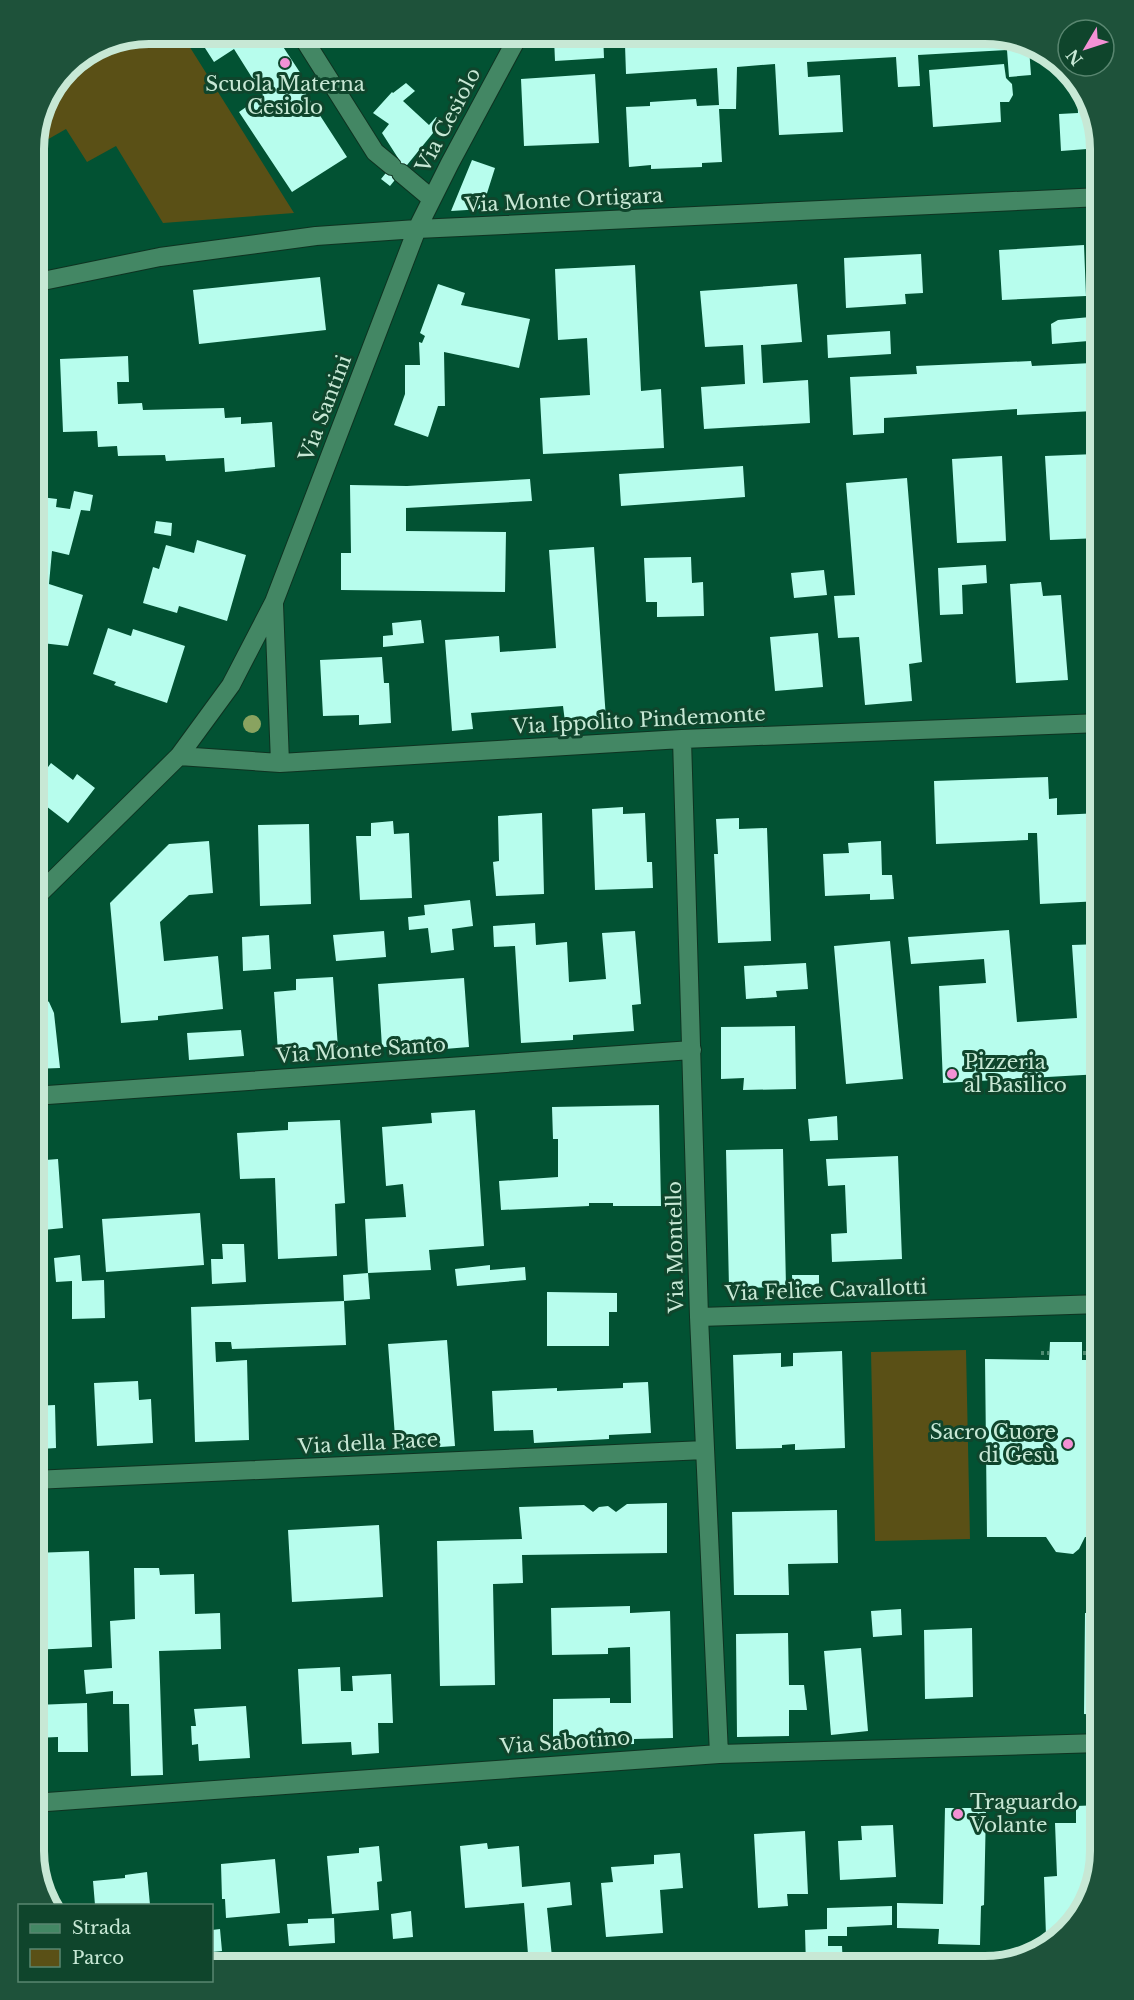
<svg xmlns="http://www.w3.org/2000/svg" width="1134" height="2000" viewBox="0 0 1134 2000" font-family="'Libre Baskerville',serif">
  <rect width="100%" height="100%" fill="#025233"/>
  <path fill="#5a5016" d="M148,33h33l113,180 -131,10 -47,-77 -29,16 -21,-33 -21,12 -7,-11 29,-63 37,-25z
    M966,1350l4,189 -95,2 -4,-189z"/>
  <path fill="#b7fded" d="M197,33h77l27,41 -6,3 52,80 -55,35 -53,-80 24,-17 -29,-46 -20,13 -18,-28z
    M557,33h46l1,25 -49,3 -1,-23z
    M826,33h168l42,15h-7l2,27 -22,2 -2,-27 -89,5 2,31 -22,1 -2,-30 -89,5 1,15 32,-2 3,57 -64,3 -4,-71 -38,3 -1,42h-17l3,53 -20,1v4l-51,2v-4l-22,2 -3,-60 24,-1v-4l46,-3 1,7 22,-1 -2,-37 -91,6 -1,-29z
    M1004,64l2,14 6,6 1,11 -4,7h-9l1,20 -68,5 -4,-57z
    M595,74l4,69 -75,3 -3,-67z
    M406,83l9,8 -12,10 26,24 7,-8 6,5 -52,64 -9,-7 17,-21 -16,-25 7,-9 -16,-11 19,-21 1,1z
    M1077,95h10l2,3 12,56h-14v-5l-26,2 -2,-37 19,-1z
    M472,160l23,8 -13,41 -31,2z
    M1084,245l2,51 -84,4 -3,-50z
    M921,254l2,39 -18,1 1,10 -60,4 -2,-50z
    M635,265l6,126 20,-2 3,59 -121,6 -3,-56 50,-3 -3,-57 -29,2 -3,-71z
    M320,277l6,53 -127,14 -6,-54z
    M438,284l27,9 -4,12 69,14 -11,49 -75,-16 1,54h-7l-10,31 -34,-12 11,-31v-29h15l-1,-23 3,1 3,-7 -5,-3z
    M797,284l5,58 -41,3 2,38 45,-3 2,43 -106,6 -3,-42 44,-3 -2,-39 -38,2 -5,-56z
    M1101,316v24l-49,4 -1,-20 7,-4z
    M890,331l1,23 -63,4 -1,-23z
    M128,356l1,26h-12l1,22 24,-1 1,7 81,-2 1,10 16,-1v7l31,-2 3,45 -50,5 -1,-14 -58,3 -1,-6 -47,1 -1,-10 -19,1 -1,-16 -34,1 -3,-73z
    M1031,361l1,5 60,-3 2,48 -77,4v-6l-133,9v15l-31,2 -3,-58 67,-3 -1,-8z
    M1096,454l4,84 -50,2 -5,-84z
    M1002,456l4,85 -49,2 -5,-84z
    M743,466l2,31 -124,9 -2,-32z
    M907,478l15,184 -13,2 3,37 -47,4 -6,-68 -21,1 -4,-42 21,-1 -9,-112z
    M530,479l2,22 -126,7v23l100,1 -1,60 -164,-2v-37h10l-1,-68 57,1z
    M74,491l19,4 -3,16 -9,-1 -12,45 -17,-4 -3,33 34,11 -15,51 -35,-4v-146l24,3 -1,8 14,2z
    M156,521l16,2 -1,13 -17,-3z
    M197,540l49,15 -19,66 -48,-15 -2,7 -34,-10 10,-36 6,2 7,-24 28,8z
    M594,547l12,172 -41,3 -2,-16 -92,7 2,16 -21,2 -7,-91 54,-4 1,16 56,-4 -7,-98z
    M691,557l1,26 11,-1 1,34 -47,1v-15h-11l-2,-44z
    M986,565l1,18 -25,2 1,29 -23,1 -2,-47z
    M824,570l3,25 -33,3 -3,-25z
    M1041,582l2,14 18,-1 7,85 -52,3 -6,-99z
    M421,620l3,23 -41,4v-11l10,-1 -1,-12z
    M108,628l23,8 2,-7 52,17 -18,57 -53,-18 2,-3 -23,-8z
    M818,633l5,54 -48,4 -5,-54z
    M382,657l2,26h5l2,40 -32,2v-10l-36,1 -3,-56z
    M51,763l22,17 4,-6 18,14 -27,35 -35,-27v-30l10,8z
    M1048,777l1,22 8,-1v17l44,-2v88l-61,3 -3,-71h-9v7l-92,4 -2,-63z
    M623,807v7l22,-1 2,49h5l1,26 -58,2 -3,-81z
    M542,813l2,81 -48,2 -3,-34 6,-1 -1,-45z
    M739,818v11l28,-1 4,113 -53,2 -4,-89h4l-2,-35z
    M393,821l1,13 15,-1 3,65 -52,2 -4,-64h15v-13z
    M309,824l2,80 -51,2 -2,-81z
    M209,841l4,52 -24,2 -29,27 4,39 54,-5 5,53 -65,7v4l-37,3 -11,-120 59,-59z
    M881,841l1,34h10l2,24 -24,1v-6l-45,2 -2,-42 26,-1 -1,-10z
    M470,900l3,26 -21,3 2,21 -23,3 -3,-25 -19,2 -1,-13 17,-2 -1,-10z
    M535,923l1,22 31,-3 2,40 37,-3 -4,-46 33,-2 6,73 -9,1 2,26 -61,4v5l-52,3 -6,-97 -21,1 -1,-21z
    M1009,930l8,92 60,-4 -5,-73 29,-1v130l-158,9 -4,-97 47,-3 -2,-24 -73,5 -3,-27z
    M384,931l2,26 -50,4 -3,-26z
    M269,935l2,34 -28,2 -1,-34z
    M890,941l13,138 -57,5 -12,-138z
    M806,963l2,26 -32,2 1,6 -31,2 -2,-33z
    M333,977l5,71 -60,4 -4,-60 22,-2v-11z
    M464,978l5,69 -61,5v-6l-26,1 -4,-63z
    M33,990l16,12 5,11 6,55 -27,1z
    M795,1026l1,63 -53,1 1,-12 -23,1v-52z
    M241,1030l3,26 -55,4 -2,-27z
    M659,1105l2,101h-48v-3h-24v3l-88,4 -2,-29 59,-4v-38h-5l-1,-32z
    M475,1110l9,136 -55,4 2,20 -63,3 -3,-54 41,-2 -3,-33 -17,2 -4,-59 50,-4 -1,-10z
    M837,1116l1,24 -28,1 -2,-22z
    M340,1120l5,83 -10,1 2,52 -59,3 -3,-81 -35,1 -3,-46 51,-3v-8z
    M783,1149l3,138 -57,1 -3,-138z
    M898,1156l4,103 -70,3 -1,-28 16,-1 -2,-48 -17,1 -2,-27z
    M58,1159l5,69 -19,2 -2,-25 -9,1v-45z
    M200,1213l4,52 -98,7 -4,-53z
    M222,1244h22l2,38 -34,2 -1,-25h12z
    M80,1255l2,26 22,-1 1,38 -33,1v-38l-16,1 -2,-24z
    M490,1265v5l35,-3 1,13 -69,6 -2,-17z
    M368,1273l2,26 -26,2 -1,-26z
    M792,1275h27v21l-26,1z
    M547,1292l70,1v19h-8v34h-62z
    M344,1301l2,44 -114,4 -1,-7h-16l1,20 31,-2 2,80 -54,2 -4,-135z
    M447,1340l8,106 -59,4 -8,-106z
    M1050,1342h32v18h15l2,25h2v330l-17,-1 1,-101h11v-76h-11l-6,12 -6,5 -17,-2 -10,-15h-59l-2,-178 64,1z
    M842,1351l3,97 -50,2v-6l-13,1v3l-46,1 -3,-94 48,-2v14l12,-1v-13z
    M138,1381l1,19 12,-1 2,44 -56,3 -3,-63z
    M648,1382l3,51 -42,2v4l-75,4 -1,-13 -39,1 -2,-40 65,-3v3l66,-3v-5z
    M55,1405l1,43 -15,1v19l-8,1v-63z
    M667,1503v50l-145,2 1,28 -30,1 2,101 -55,1 -3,-145 85,-2 -3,-32 65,-2 9,7 6,-5 9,-1 8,6 11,-8z
    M837,1510l1,53 -50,1 1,31h-55l-2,-83z
    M379,1525l4,72 -91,5 -4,-72z
    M89,1551l3,96 -59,3v-97z
    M134,1568h25l1,7 34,-1 1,40 25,-1 1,36 -62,2 4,124 -32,1 -2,-72h-16v-13l-27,3 -2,-24 28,-2 -2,-47 25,-2z
    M630,1606v7l40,-2 3,127 -39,1v5l-81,2v-47l57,-1v5h21l-1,-56 -22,1v6l-56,1 -1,-47z
    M901,1609l1,26 -29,2 -2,-26z
    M972,1628l1,69 -48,2 -1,-69z
    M788,1633l1,52h15l3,25h-18v26l-52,1 -1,-103z
    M861,1648l7,83 -37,4 -7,-84z
    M340,1667l1,24h12l-1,-15 39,-2 2,49h-15l1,30 -27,2 -1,-13 -49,2 -4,-75z
    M87,1703l1,49h-30v-15l-23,1v-33z
    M246,1706l4,52 -51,3 -1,-17 -6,1 -1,-19h5l-2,-17z
    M1101,1805v47l-19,64 -23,20h-13l-2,-59 13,-1 -2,-53h21v-17z
    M945,1808h41l-2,97 -3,1 -1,39 -42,-1 1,-15 -42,-1v-25l46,1z
    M893,1825l3,52 -56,3 -2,-39 24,-1 -1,-14z
    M805,1831l3,63h-21l1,12 -30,2 -4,-74z
    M487,1843l1,6 31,-3 3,41 48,-5 2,23 -25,3 6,59h-24l-5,-64 -59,5 -5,-62z
    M379,1846l3,35 -5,1 2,28 -47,4 -5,-58 32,-3v-5z
    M680,1853l3,35 -23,2 3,43 -57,4 -5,-54 12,-1 -2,-15 43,-3v-9z
    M275,1859l5,54 -54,5 -1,-19h-3l-1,-35z
    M147,1872l3,33h-55l-2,-24 32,-3v-3z
    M892,1906v19l-45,2v9h-19v10h14l1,21h-37l-1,-37 22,-1v-21z
    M411,1911l2,26 -20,2 -2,-25z
    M334,1918l1,25 -46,3 -2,-22 21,-1v-4z
    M220,1929l2,22 -10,1v-22z
    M395,1960v7h-66v-3z"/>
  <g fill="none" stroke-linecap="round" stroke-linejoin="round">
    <g stroke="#0e3321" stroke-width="20">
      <path id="minor" d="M300,33l75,119 17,14
        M401,173l31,26
        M33,283l127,-26 156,-21 101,-7 684,-32
        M274,604l6,159
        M682,739l17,578 20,437
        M179,756l101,7 402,-24 419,-16
        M33,900l146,-144 52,-71 43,-83 143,-373 33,-66 70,-130
        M33,1096l659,-46
        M699,1317l402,-13
        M33,1480l672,-30
        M33,1803l686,-49 382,-11"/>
    </g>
    <path stroke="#4d8b71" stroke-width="4" stroke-dasharray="3 3" stroke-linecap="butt" d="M1041,1353h8
      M1083,1353h9"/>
    <use href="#minor" stroke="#438764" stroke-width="18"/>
  </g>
  <circle fill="#89a360" cx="252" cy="724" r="9"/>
  <g fill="#f391d5" stroke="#0f452c" stroke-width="2">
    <circle cx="285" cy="63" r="6"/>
    <circle cx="952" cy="1074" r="6"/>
    <circle cx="1068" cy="1444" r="6"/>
    <circle cx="958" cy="1814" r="6"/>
  </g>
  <g text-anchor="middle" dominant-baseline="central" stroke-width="6" stroke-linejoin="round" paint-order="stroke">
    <g font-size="20" fill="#c7e8d5" stroke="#0f452c" text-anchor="start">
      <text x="285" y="84" text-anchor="middle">Scuola Materna<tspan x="285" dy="23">Cesiolo</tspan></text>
      <text x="964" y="1062">Pizzeria<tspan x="964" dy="23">al Basilico</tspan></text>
      <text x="1056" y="1432" text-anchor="end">Sacro Cuore<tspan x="1056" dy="23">di Gesù</tspan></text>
      <text x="970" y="1802">Traguardo<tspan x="970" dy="23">Volante</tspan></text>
    </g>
    <g font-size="20" fill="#c7e8d5" stroke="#0f452c">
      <text transform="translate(448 120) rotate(-62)">Via Cesiolo</text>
      <text transform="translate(564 200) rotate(-3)">Via Monte Ortigara</text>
      <text transform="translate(325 408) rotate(-69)">Via Santini</text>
      <text transform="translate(639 720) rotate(-3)">Via Ippolito Pindemonte</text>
      <text transform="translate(361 1050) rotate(-4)">Via Monte Santo</text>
      <text transform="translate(675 1247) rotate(-91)">Via Montello</text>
      <text transform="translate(826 1290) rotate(-2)">Via Felice Cavallotti</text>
      <text transform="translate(368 1443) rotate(-3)">Via della Pace</text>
      <text transform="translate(565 1742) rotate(-4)">Via Sabotino</text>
    </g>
  </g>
  <path d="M0 0H1134V2000H0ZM149 44H985A105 105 0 0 1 1090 149V1851A105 105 0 0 1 985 1956H149A105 105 0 0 1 44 1851V149A105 105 0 0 1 149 44Z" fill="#1e523a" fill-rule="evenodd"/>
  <path fill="none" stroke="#c7e8d5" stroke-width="8" d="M149 44H985A105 105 0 0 1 1090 149V1851A105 105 0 0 1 985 1956H149A105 105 0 0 1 44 1851V149A105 105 0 0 1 149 44Z"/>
  <rect x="18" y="1904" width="195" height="78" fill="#0f452c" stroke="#598670" stroke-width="1.5"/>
  <rect x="30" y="1924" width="30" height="9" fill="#438764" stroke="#598670" stroke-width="1.5"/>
  <text x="72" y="1934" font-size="18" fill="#c7e8d5">Strada</text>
  <rect x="30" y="1949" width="30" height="18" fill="#5a5016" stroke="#598670" stroke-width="1.5"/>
  <text x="72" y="1964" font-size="18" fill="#c7e8d5">Parco</text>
  <g transform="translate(1086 48) rotate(231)"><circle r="28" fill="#0f452c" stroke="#598670" stroke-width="1.5"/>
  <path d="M0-4.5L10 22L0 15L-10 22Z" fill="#f391d5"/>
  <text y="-9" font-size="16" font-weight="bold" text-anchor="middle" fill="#c7e8d5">N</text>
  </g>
</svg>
